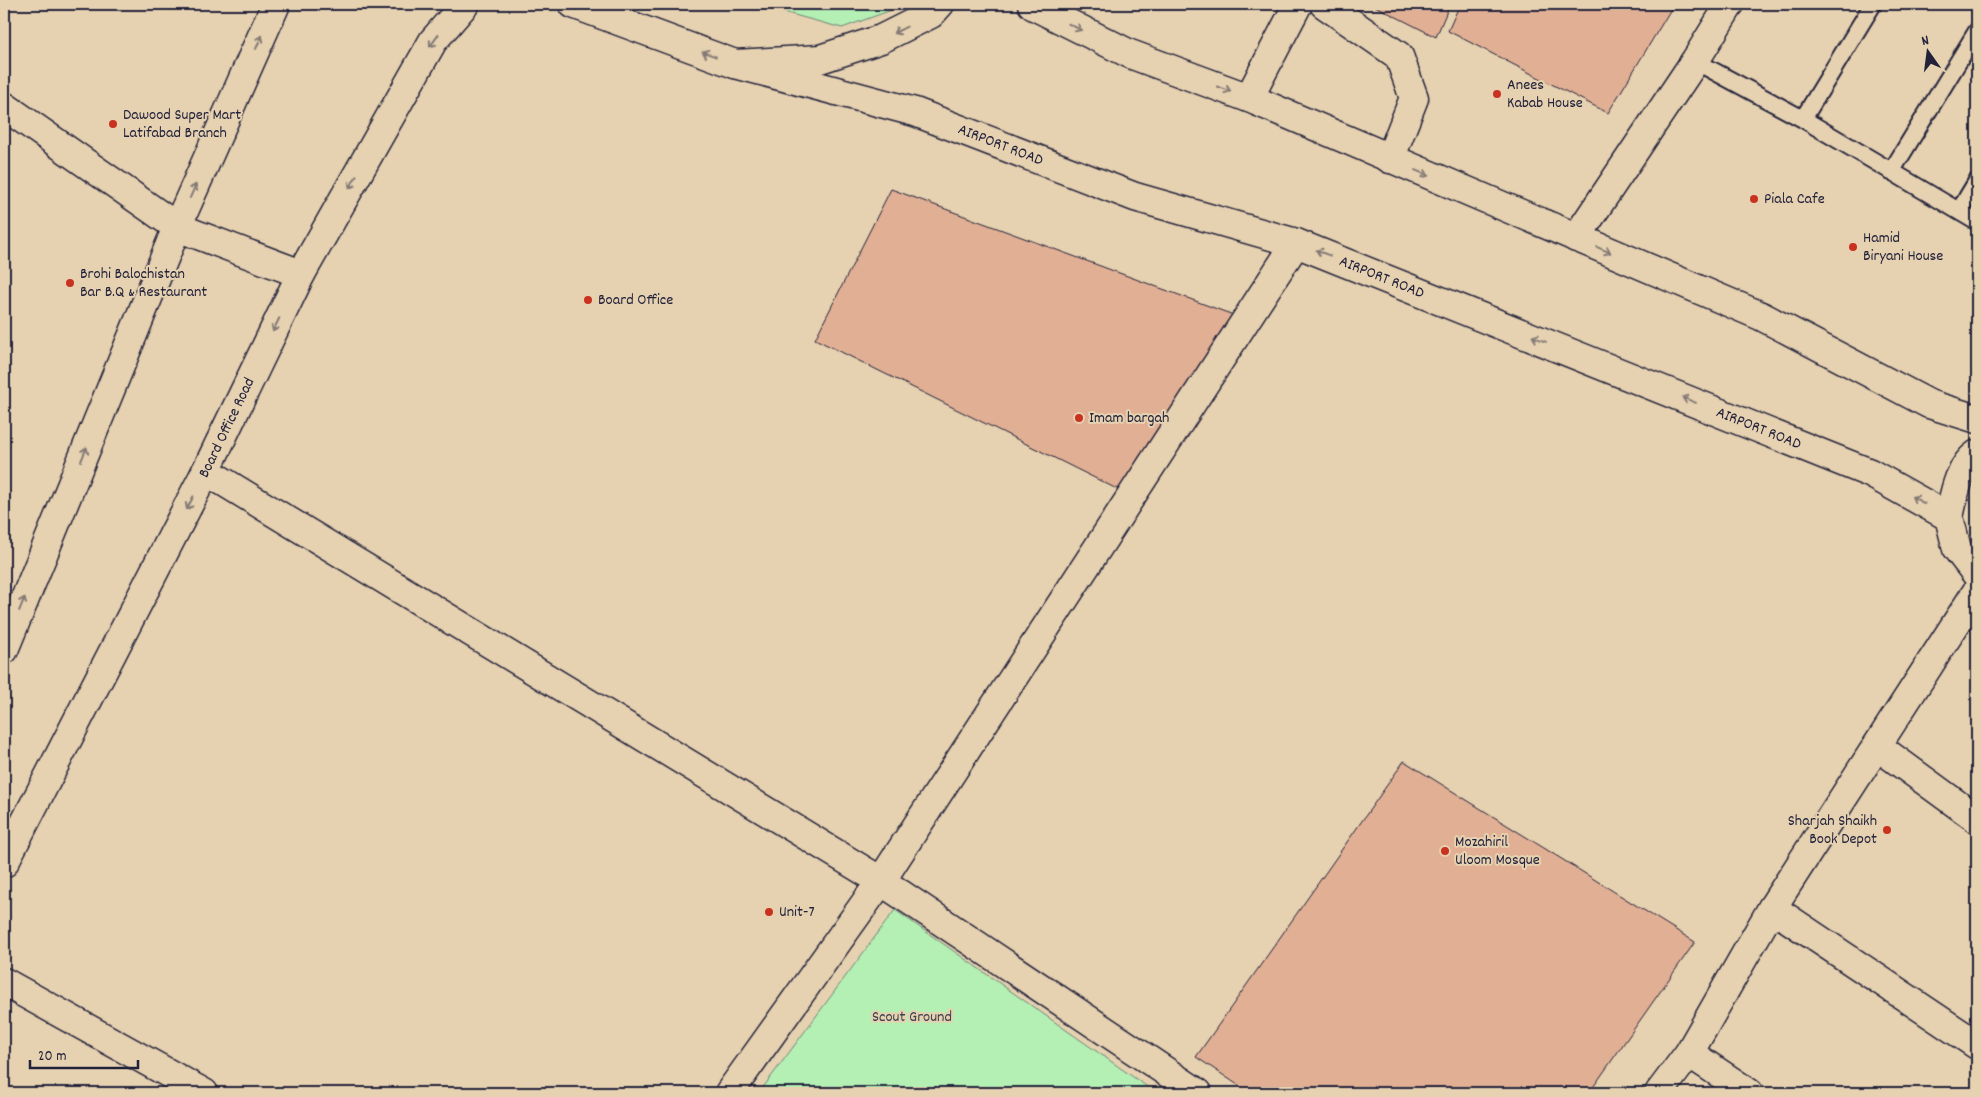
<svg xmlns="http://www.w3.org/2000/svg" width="1981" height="1097" viewBox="0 0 1981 1097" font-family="Dekko,sans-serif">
  <rect width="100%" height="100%" fill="#e6d1b0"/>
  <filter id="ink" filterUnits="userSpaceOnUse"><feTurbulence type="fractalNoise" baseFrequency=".02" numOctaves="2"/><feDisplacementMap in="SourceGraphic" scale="10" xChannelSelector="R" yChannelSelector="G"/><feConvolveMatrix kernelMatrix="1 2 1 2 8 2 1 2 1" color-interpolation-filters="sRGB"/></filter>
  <g filter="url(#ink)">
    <path fill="#b4efb4" stroke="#6b8878" d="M754,4h154l-66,24z
      M895,910l261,183h-397z"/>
    <path fill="#e1af94" stroke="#22223b" d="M1371,4h79l-14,33z
      M1460,4h214l-66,109 -160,-82z
      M891,189l356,131 -114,177 -318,-158z
      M1404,761l291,181 -106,151h-339l-54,-36z"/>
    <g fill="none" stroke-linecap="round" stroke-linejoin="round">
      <g stroke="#22223b" stroke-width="20">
        <path id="lane" d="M1873,4l-70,115 174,103
          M1695,61l108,58
          M1891,172l86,-141
          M1959,211l18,-30"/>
      </g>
      <g stroke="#22223b" stroke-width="31">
        <path id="street" d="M1324,4l75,52 15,42 -24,61
          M1249,98l49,-94
          M4,106l173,121 124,47
          M1576,238l119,-177 35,-57
          M206,471l675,410 317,212
          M1877,746l100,73
          M1772,908l205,137
          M1689,1053l60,40
          M729,1093l152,-212 415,-638"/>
      </g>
      <g stroke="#22223b" stroke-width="31">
        <g id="secondary">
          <path d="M573,4l162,60 85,-5 61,-20 50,-25 9,-10"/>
          <path d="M1032,4l2,2 96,48 119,44 512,218 168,88 48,15"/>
          <path id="s1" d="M735,64l180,48 220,85 161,46 574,230 79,44 8,32 20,26"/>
          <path d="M1949,517c5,-21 9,-50 28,-63"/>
          <path d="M4,650l173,-423 99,-223"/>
          <path id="s2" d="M4,863l202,-392 95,-197 132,-233 32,-37"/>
          <path d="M4,982l200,111"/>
          <path d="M1659,1093l30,-40 83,-145 205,-317"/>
        </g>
      </g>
      <use href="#lane" stroke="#e6d1b0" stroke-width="16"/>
      <use href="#street" stroke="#e6d1b0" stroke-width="28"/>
      <use href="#secondary" stroke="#e6d1b0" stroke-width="28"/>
    </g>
    <defs><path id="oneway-shaft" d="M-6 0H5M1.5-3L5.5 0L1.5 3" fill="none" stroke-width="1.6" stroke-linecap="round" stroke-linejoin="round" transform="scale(1.25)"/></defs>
    <g stroke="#847a76">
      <use href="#oneway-shaft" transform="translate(1075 27) rotate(26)"/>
      <use href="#oneway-shaft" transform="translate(900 30) rotate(154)"/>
      <use href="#oneway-shaft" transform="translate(434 41) rotate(126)"/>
      <use href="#oneway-shaft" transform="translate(259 42) rotate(-66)"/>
      <use href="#oneway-shaft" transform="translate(709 54) rotate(-160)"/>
      <use href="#oneway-shaft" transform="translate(1224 89) rotate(20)"/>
      <use href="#oneway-shaft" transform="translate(1422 173) rotate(23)"/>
      <use href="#oneway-shaft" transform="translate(353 182) rotate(120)"/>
      <use href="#oneway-shaft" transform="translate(193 191) rotate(-66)"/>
      <use href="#oneway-shaft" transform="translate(1604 250) rotate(23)"/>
      <use href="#oneway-shaft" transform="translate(1323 253) rotate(-159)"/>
      <use href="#oneway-shaft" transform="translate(276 325) rotate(116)"/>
      <use href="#oneway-shaft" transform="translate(1539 339) rotate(-158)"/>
      <use href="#oneway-shaft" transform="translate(1689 400) rotate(-158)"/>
      <use href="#oneway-shaft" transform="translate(84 454) rotate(-68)"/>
      <use href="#oneway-shaft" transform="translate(1918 500) rotate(-151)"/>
      <use href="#oneway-shaft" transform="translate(190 503) rotate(117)"/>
      <use href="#oneway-shaft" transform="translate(22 604) rotate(-68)"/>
    </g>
  </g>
  <g fill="#c8321e" stroke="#e6d1b0" stroke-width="2">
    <circle cx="1497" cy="94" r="5"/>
    <circle cx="113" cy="124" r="5"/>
    <circle cx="1754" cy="199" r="5"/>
    <circle cx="1853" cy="247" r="5"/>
    <circle cx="70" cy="283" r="5"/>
    <circle cx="588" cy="300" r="5"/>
    <circle cx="1079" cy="418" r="5"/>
    <circle cx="1887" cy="830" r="5"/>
    <circle cx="1445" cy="851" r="5"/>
    <circle cx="769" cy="912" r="5"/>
  </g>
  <g text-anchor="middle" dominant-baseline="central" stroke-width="4" stroke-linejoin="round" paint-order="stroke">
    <g font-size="16" fill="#22223b" stroke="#e6d1b0" text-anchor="start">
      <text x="1507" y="85">Anees<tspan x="1507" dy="18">Kabab House</tspan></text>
      <text x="123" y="115">Dawood Super Mart<tspan x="123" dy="18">Latifabad Branch</tspan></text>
      <text x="1764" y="199">Piala Cafe</text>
      <text x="1863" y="238">Hamid<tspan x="1863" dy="18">Biryani House</tspan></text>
      <text x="80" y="274">Brohi Balochistan<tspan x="80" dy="18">Bar B.Q &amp; Restaurant</tspan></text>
      <text x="598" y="300">Board Office</text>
      <text x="1089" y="418">Imam bargah</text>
      <text x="1877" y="821" text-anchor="end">Sharjah Shaikh<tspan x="1877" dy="18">Book Depot</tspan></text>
      <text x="1455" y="842">Mozahiril<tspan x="1455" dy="18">Uloom Mosque</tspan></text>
      <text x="779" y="912">Unit-7</text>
    </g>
    <g font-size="16" fill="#22223b" stroke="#e6d1b0">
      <text stroke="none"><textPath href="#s1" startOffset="278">AIRPORT ROAD</textPath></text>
      <text stroke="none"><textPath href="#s1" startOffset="682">AIRPORT ROAD</textPath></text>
      <text stroke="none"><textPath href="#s2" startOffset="489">Board Office Road</textPath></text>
      <text stroke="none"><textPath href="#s1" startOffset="1088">AIRPORT ROAD</textPath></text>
    </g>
    <g font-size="16" fill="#38414d" stroke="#e6d1b0">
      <text x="912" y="1017">Scout Ground</text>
    </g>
  </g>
  <rect width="1981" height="1097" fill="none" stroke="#e6d1b0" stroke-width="20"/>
  <rect x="10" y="10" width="1961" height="1077" fill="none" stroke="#22223b" stroke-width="2" filter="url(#ink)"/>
  <g transform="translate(1928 52) rotate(346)" stroke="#e6d1b0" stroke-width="4" paint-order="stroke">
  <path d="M0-4L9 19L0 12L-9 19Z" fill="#22223b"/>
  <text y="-8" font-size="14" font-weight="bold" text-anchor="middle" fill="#22223b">N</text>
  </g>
  <path d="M30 1060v8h108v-8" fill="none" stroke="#22223b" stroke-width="2.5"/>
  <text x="38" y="1060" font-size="15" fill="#22223b" stroke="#e6d1b0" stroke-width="4" paint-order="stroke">20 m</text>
</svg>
